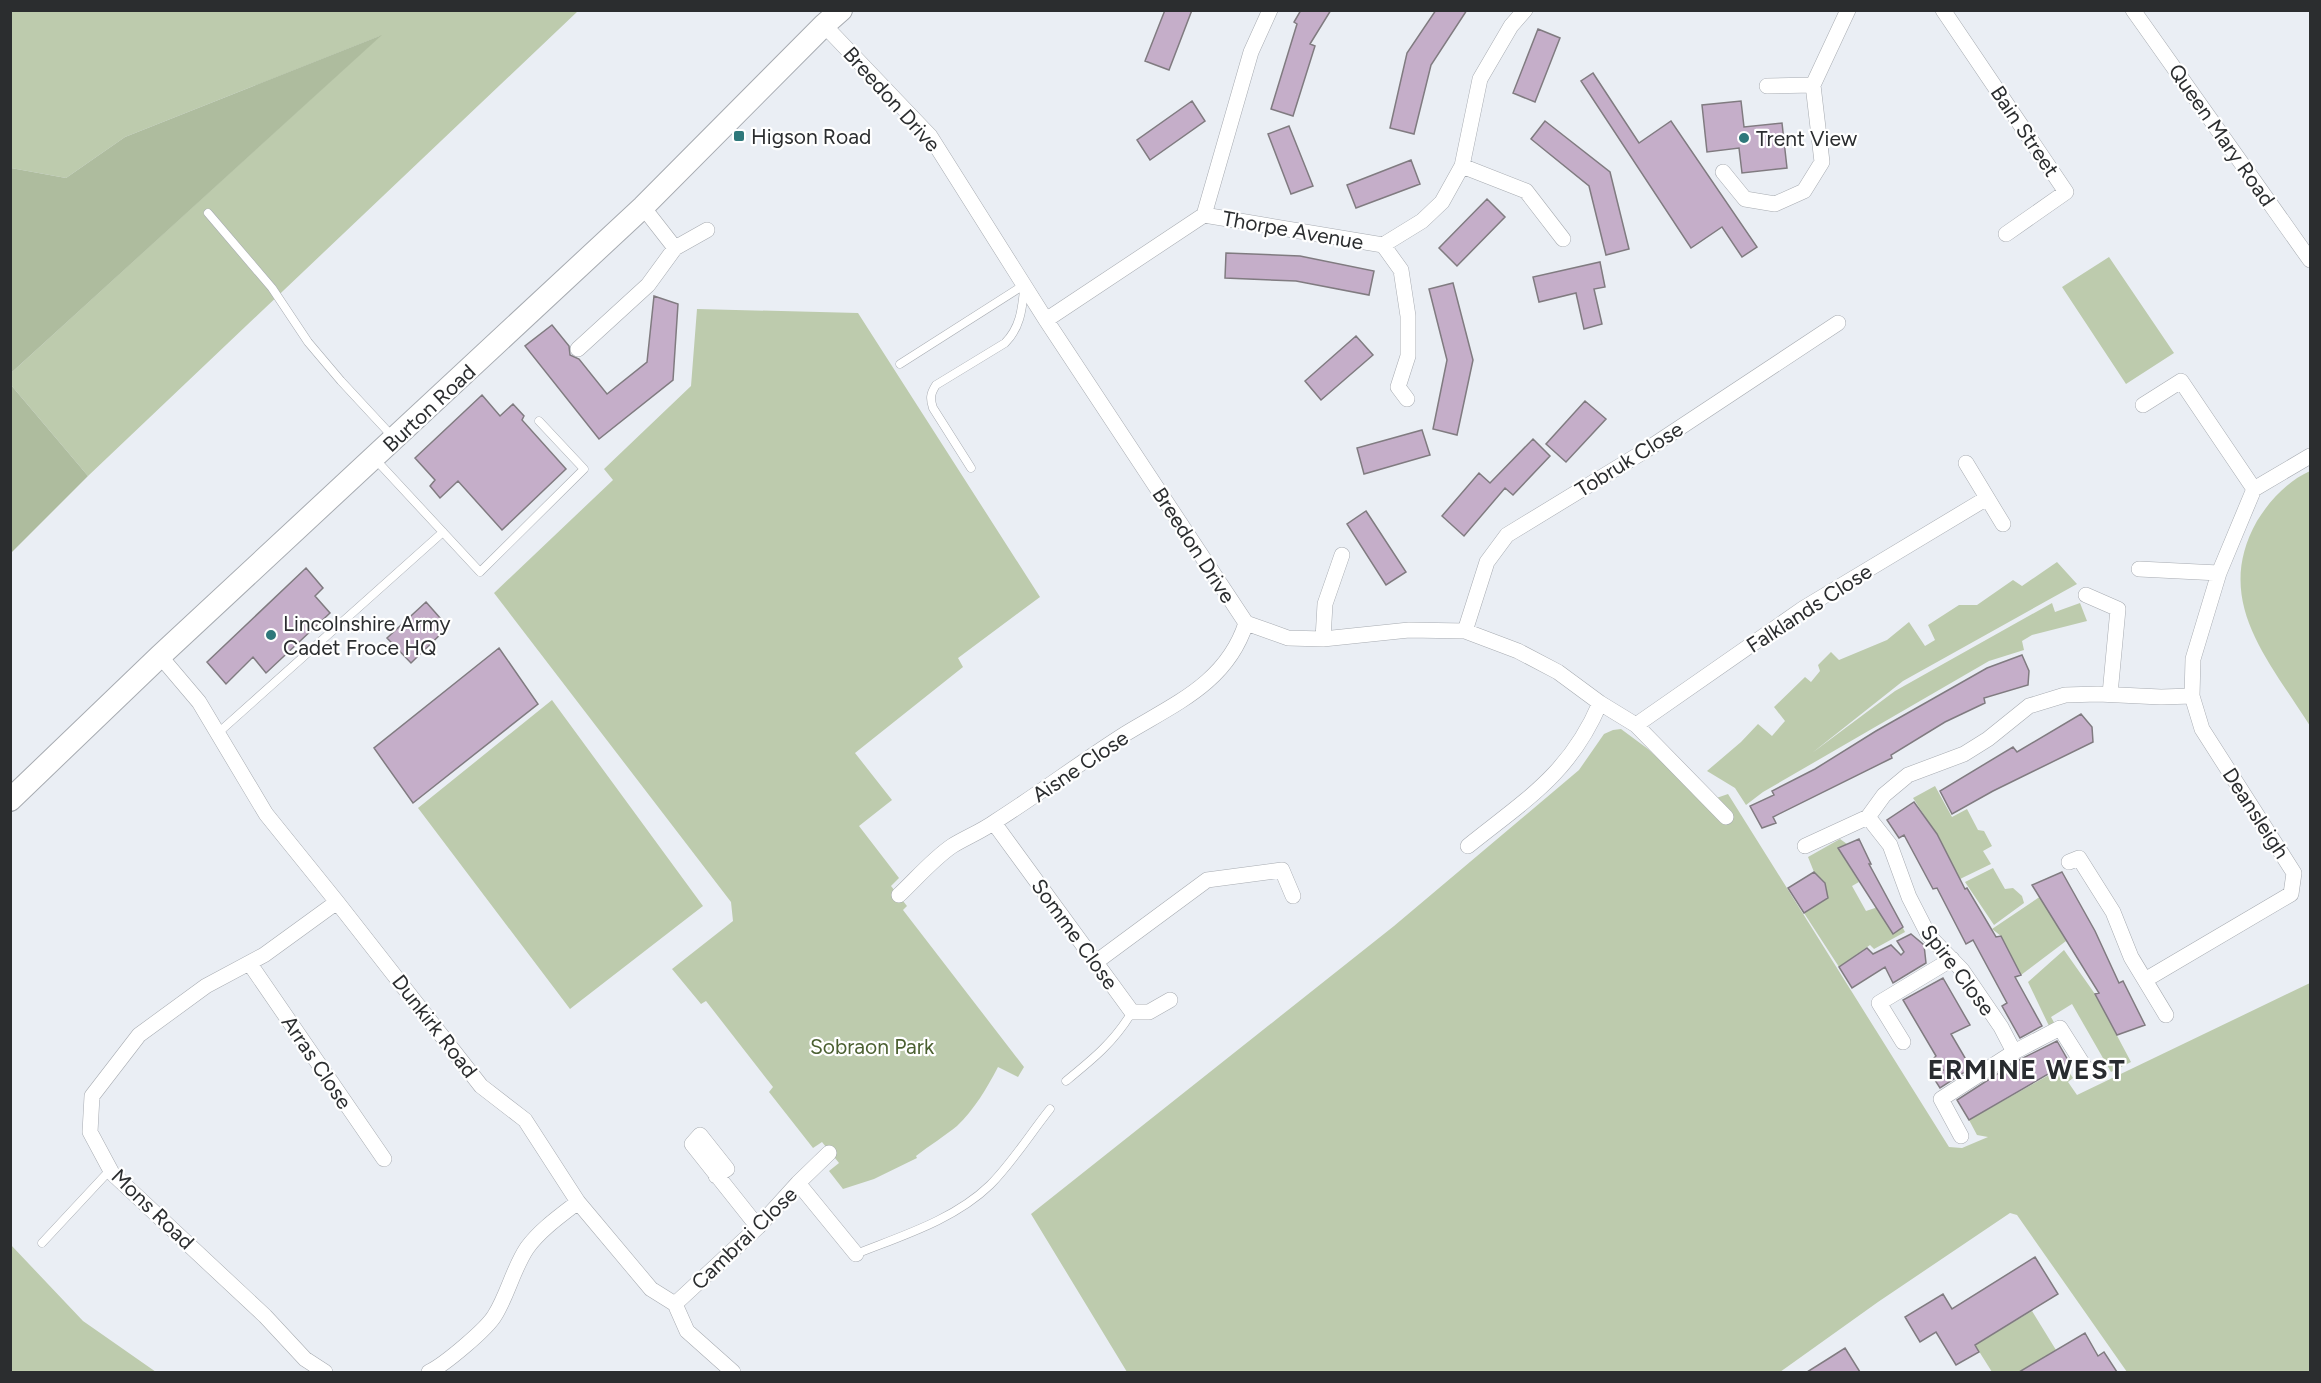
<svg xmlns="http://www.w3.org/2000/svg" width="2321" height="1383" viewBox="0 0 2321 1383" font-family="Figtree,sans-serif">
  <rect width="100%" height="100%" fill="#eaeef4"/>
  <path fill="#bdcbad" d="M10,11h568l-490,465 -77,-91v-12l369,-337 -255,101 -59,41 -55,-10z
    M2109,257l65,96 -48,31 -64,-97z
    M697,309l161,4 182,284 -82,61 5,9 -108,86 37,47 -33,26 40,52 -8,8 16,20 -4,4 121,157 -6,10 -20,-10c-11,21 -24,43 -41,59 -11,9 -28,20 -41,30l1,2 -43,21 -31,10 -14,-18 10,-8 -17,-21 -9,6 -44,-56 4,-5 -67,-86 -5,3 -29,-35 61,-48 -2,-19 -237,-309 119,-113 -9,-11 87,-83z
    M2310,471v255c-41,-66 -98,-125 -53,-205 13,-21 31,-40 53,-50z
    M2057,562l20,22 -174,97 -91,72 83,-62 157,-88 3,9 25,-9 7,18 -55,14 -10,6 2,9 -35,11 -226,131 -17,13 -11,-17 -28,-17 34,-29 17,-18 14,12 13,-15 -11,-14 31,-30 6,5 9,-11 -2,-6 13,-13 8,8 48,-20 22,-18 16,24 10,-6 -7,-15 31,-20h18l36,-25 9,6z
    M552,700l151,206 -133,103 -152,-201z
    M1621,729l27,20 57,53 23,-8 221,353 13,1 26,-11 -11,-2 -8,-15 96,-54 8,12 -5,4 9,13 233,-112v389h-183l-110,-157 -7,-2 -132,89 -98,70h-653l-96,-158 363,-288 185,-156 25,-36 9,-4z
    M1935,786l17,31 15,-8 11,21 6,1 8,15 -9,5 8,13 -31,15 -21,-41 -26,-40z
    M1840,839l7,5 -9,4 21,34 -7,4 14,25 24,-8 15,29 -31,17 -4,-4 -31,22 -35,-54 24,-15 -3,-15 -11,-11 -6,-15z
    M1993,868l12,21 8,-1 9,8 2,7 -30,22 -29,-43z
    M2041,896l25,45 -45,34 -20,-39 -9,-7z
    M2064,950l31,44 36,68 -20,10 -39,-68 -21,13 5,9 -6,2 -22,-46z
    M11,1245l72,76 73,51h-145z
    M2032,1311l24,39 -37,22h-27l-17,-27z"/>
  <path fill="#aebc9e" d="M382,35l-371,338v-205l55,10 59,-41z
    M11,385l77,91 -77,77h-1z"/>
  <path fill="#c5aec9" stroke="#807b80" stroke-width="1.5" d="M1165,10h27l-23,60 -24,-9z
    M1301,10h30l-21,34 5,2 -22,70 -22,-7 26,-85 -3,-2z
    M1436,10h31l-36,55 -17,69 -24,-6 17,-75z
    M1538,29l22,9 -25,64 -22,-9z
    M1593,73l46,70 32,-22 86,126 -15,10 -20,-30 -31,21 -110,-167z
    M1192,101l13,20 -55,39 -13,-20z
    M1741,101l3,26 38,-4 5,45 -45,5 -3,-25 -32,4 -5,-47z
    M1545,121l65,51 19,77 -23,6 -17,-69 -58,-47z
    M1289,126l24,60 -22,8 -23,-60z
    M1411,160l9,24 -64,24 -9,-23z
    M1487,199l18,18 -48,49 -18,-18z
    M1226,253l74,3 74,15 -5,24 -73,-14 -71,-3z
    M1600,262l5,25 -11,2 8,35 -18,5 -8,-36 -37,9 -6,-25z
    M1453,283l20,77 -16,75 -24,-6 14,-69 -18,-71z
    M654,296l24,8 -5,76 -74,59 -74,-93 27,-21 17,21 1,9 9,4 28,35 40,-32z
    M1356,336l17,19 -52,45 -16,-19z
    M482,395l18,21 13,-12 11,12 -2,4 44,49 -64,61 -44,-49 -18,17 -10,-12 5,-6 -20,-22z
    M1585,401l21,18 -40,43 -20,-18z
    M1422,430l8,25 -66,19 -7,-26z
    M1533,439l17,17 -37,39 -8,-7 -41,48 -22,-20 37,-43 11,10z
    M1366,511l40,61 -20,13 -39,-61z
    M306,568l17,20 -8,8 15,17 -64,60 -13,-16 -27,27 -19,-22z
    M426,602l22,25 -37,36 -24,-25z
    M499,648l39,56 -125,99 -39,-55z
    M2022,655l7,16 -1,14 -44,13 1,5 -40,19 -54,33 1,3 -119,59 3,6 -14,5 -12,-22 24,-11 -2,-4 43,-22 61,-38 111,-63z
    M2081,714l11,13 1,15 -100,49 -41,23 -12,-23 73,-44 4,5z
    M1914,802l23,32 28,55 2,-1 29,49 5,-1 20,39 -6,2 27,49 -22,12 -18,-32 5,-3 -34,-63 -7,4 -29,-56 -4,1 -29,-54 -5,3 -12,-18z
    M1859,839l12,25h-2l34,63 -10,7 -55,-86z
    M1814,872l11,11 3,15 -24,15 -16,-25z
    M2062,872l33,59 24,52 4,-2 22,44 -28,10 -22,-41 4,-1 -67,-108z
    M1911,934l13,11 2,18 -33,20 -8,-16 -33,21 -13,-21 28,-19 6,6 18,-9 10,10 3,-3 -7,-11z
    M1943,978l27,47 -19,9 20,34 -31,20 -7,-11 10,-7 -9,-12 2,-2 -33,-56z
    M2057,1041l12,21 -100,58 -12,-20 62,-40z
    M2035,1257l23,37 -83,51 4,7 -23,13 -20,-33 -16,10 -15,-25 38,-23 9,15z
    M2085,1333l13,23 6,-4 13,20h-98z
    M1845,1348l15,24h-53l24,-15z"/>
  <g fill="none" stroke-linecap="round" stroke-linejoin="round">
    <g stroke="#a7abb1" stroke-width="9">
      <path id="service" d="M208,213l64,75 36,54 33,39 51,55
        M900,364l124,-79
        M376,460l104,112 104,-103 -45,-48
        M971,468l-38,-60c-3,-9 -3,-14 3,-23l69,-42c15,-15 17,-33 19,-53
        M218,733l225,-201
        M1066,1081c27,-22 48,-39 66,-69
        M42,1243l68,-73
        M856,1254c45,-18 98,-34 134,-69 22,-22 40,-51 60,-76"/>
    </g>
    <g stroke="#a7abb1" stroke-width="16">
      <path id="minor" d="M1943,10l123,182 -60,42
        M2133,10l177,250
        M824,25l106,111 116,184 200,303 42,15 35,1 86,-9 56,1 53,20 40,21 42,31 36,22 90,92
        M1767,86l46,-1
        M1462,166l64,25 37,48
        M1723,172l22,27 30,5 29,-13 18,-29 -9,-77 35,-75
        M1204,215l179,30 39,-24 20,-19 20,-36 18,-87 31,-53 14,-16
        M1204,215l47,-163 19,-42
        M1383,245l18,25 7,46v40l-10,31 9,12
        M675,248l32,-18
        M1046,320l158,-105
        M578,349l70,-64 27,-37 -32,-41
        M2143,405l38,-24 73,108
        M1966,463l37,61
        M2139,569l80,4 35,-84 56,-33
        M2086,595l32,14 -8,85
        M1465,631l22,-69 20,-27 136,-83 195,-129
        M1323,639l2,-35 17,-49
        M160,656l39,46 67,112 71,88 144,184 44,34 53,82 73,87 24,15 12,27 46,41
        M1636,725l168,-117 183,-110
        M1868,817l22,28 19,52 20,39 33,34 39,57 13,25 46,-24 26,41
        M994,823l138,189h17l21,-12
        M1468,846c57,-46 102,-72 132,-143
        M1805,846l63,-29 16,-22 24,-20 56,-21 24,-15 41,-33 36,-11 33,-1 63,3 31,-1
        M2069,862l10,-4 34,54 18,45 35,58
        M899,895c17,-16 34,-36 53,-49 15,-9 30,-15 44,-25 44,-28 85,-59 129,-87 49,-30 102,-51 121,-111
        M1096,962l111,-82 75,-10 11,26
        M250,964l134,195
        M2145,980l146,-86 3,-21 -92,-144 -10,-33 1,-37 26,-86
        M1903,1042l-24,-39 73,-44
        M1961,1136l-20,-37 73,-47
        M716,1176l11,-7 -27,-34 -8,9 66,83
        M798,1183l31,-30
        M675,1304l83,-77 40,-44 58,71
        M325,1372l-20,-13 -40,-43 -153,-143 -22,-41 2,-36 47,-61 67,-49 58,-31 73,-53
        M429,1372c15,-7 58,-43 66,-57 13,-21 18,-46 32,-67 13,-18 33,-32 51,-46"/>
    </g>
    <g stroke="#a7abb1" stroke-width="24">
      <path id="secondary" d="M10,800l150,-144 483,-449 181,-182 17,-15"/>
    </g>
    <use href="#service" stroke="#fff" stroke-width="8"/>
    <use href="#minor" stroke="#fff" stroke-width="15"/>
    <use href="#secondary" stroke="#fff" stroke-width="22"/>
  </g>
  <g fill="#2e787b" stroke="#fff" stroke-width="2">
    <rect x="733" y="130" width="12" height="12" rx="3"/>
    <circle cx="1744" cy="138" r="6"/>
    <circle cx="271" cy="635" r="6"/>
  </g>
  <g text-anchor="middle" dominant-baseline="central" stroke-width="4.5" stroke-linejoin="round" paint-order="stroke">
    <g font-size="21" fill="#2b2d2f" stroke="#fff">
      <text transform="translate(892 99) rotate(48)">Breedon Drive</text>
      <text transform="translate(2025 131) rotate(56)">Bain Street</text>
      <text transform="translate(2222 135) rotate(55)">Queen Mary Road</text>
      <text transform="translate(1293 230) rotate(10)">Thorpe Avenue</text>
      <text transform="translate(429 408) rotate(-43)">Burton Road</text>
      <text transform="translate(1629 459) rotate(-32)">Tobruk Close</text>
      <text transform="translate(1194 545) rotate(57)">Breedon Drive</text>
      <text transform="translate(1809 608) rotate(-33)">Falklands Close</text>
      <text transform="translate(1080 766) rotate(-34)">Aisne Close</text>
      <text transform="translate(2256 813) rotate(57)">Deansleigh</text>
      <text transform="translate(1075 934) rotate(54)">Somme Close</text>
      <text transform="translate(1958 970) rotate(53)">Spire Close</text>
      <text transform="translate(435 1026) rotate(52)">Dunkirk Road</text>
      <text transform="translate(317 1062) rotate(56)">Arras Close</text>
      <text transform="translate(153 1209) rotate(44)">Mons Road</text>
      <text transform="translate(744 1238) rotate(-44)">Cambrai Close</text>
    </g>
    <g font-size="21" fill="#2b2d2f" stroke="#fff" text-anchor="start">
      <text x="751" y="136">Higson Road</text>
      <text x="1756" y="138">Trent View</text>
      <text x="283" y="623">Lincolnshire Army<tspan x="283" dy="24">Cadet Froce HQ</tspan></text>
    </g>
    <g font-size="21" fill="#4b6031" stroke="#fff">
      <text x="872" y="1046">Sobraon Park</text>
    </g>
    <g font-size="27" font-weight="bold" letter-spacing="1.5" fill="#292c30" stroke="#fff">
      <text x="2027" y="1069">ERMINE WEST</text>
    </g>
  </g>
  <rect width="2321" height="1383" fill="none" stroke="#2b2d2f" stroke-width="24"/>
</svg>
